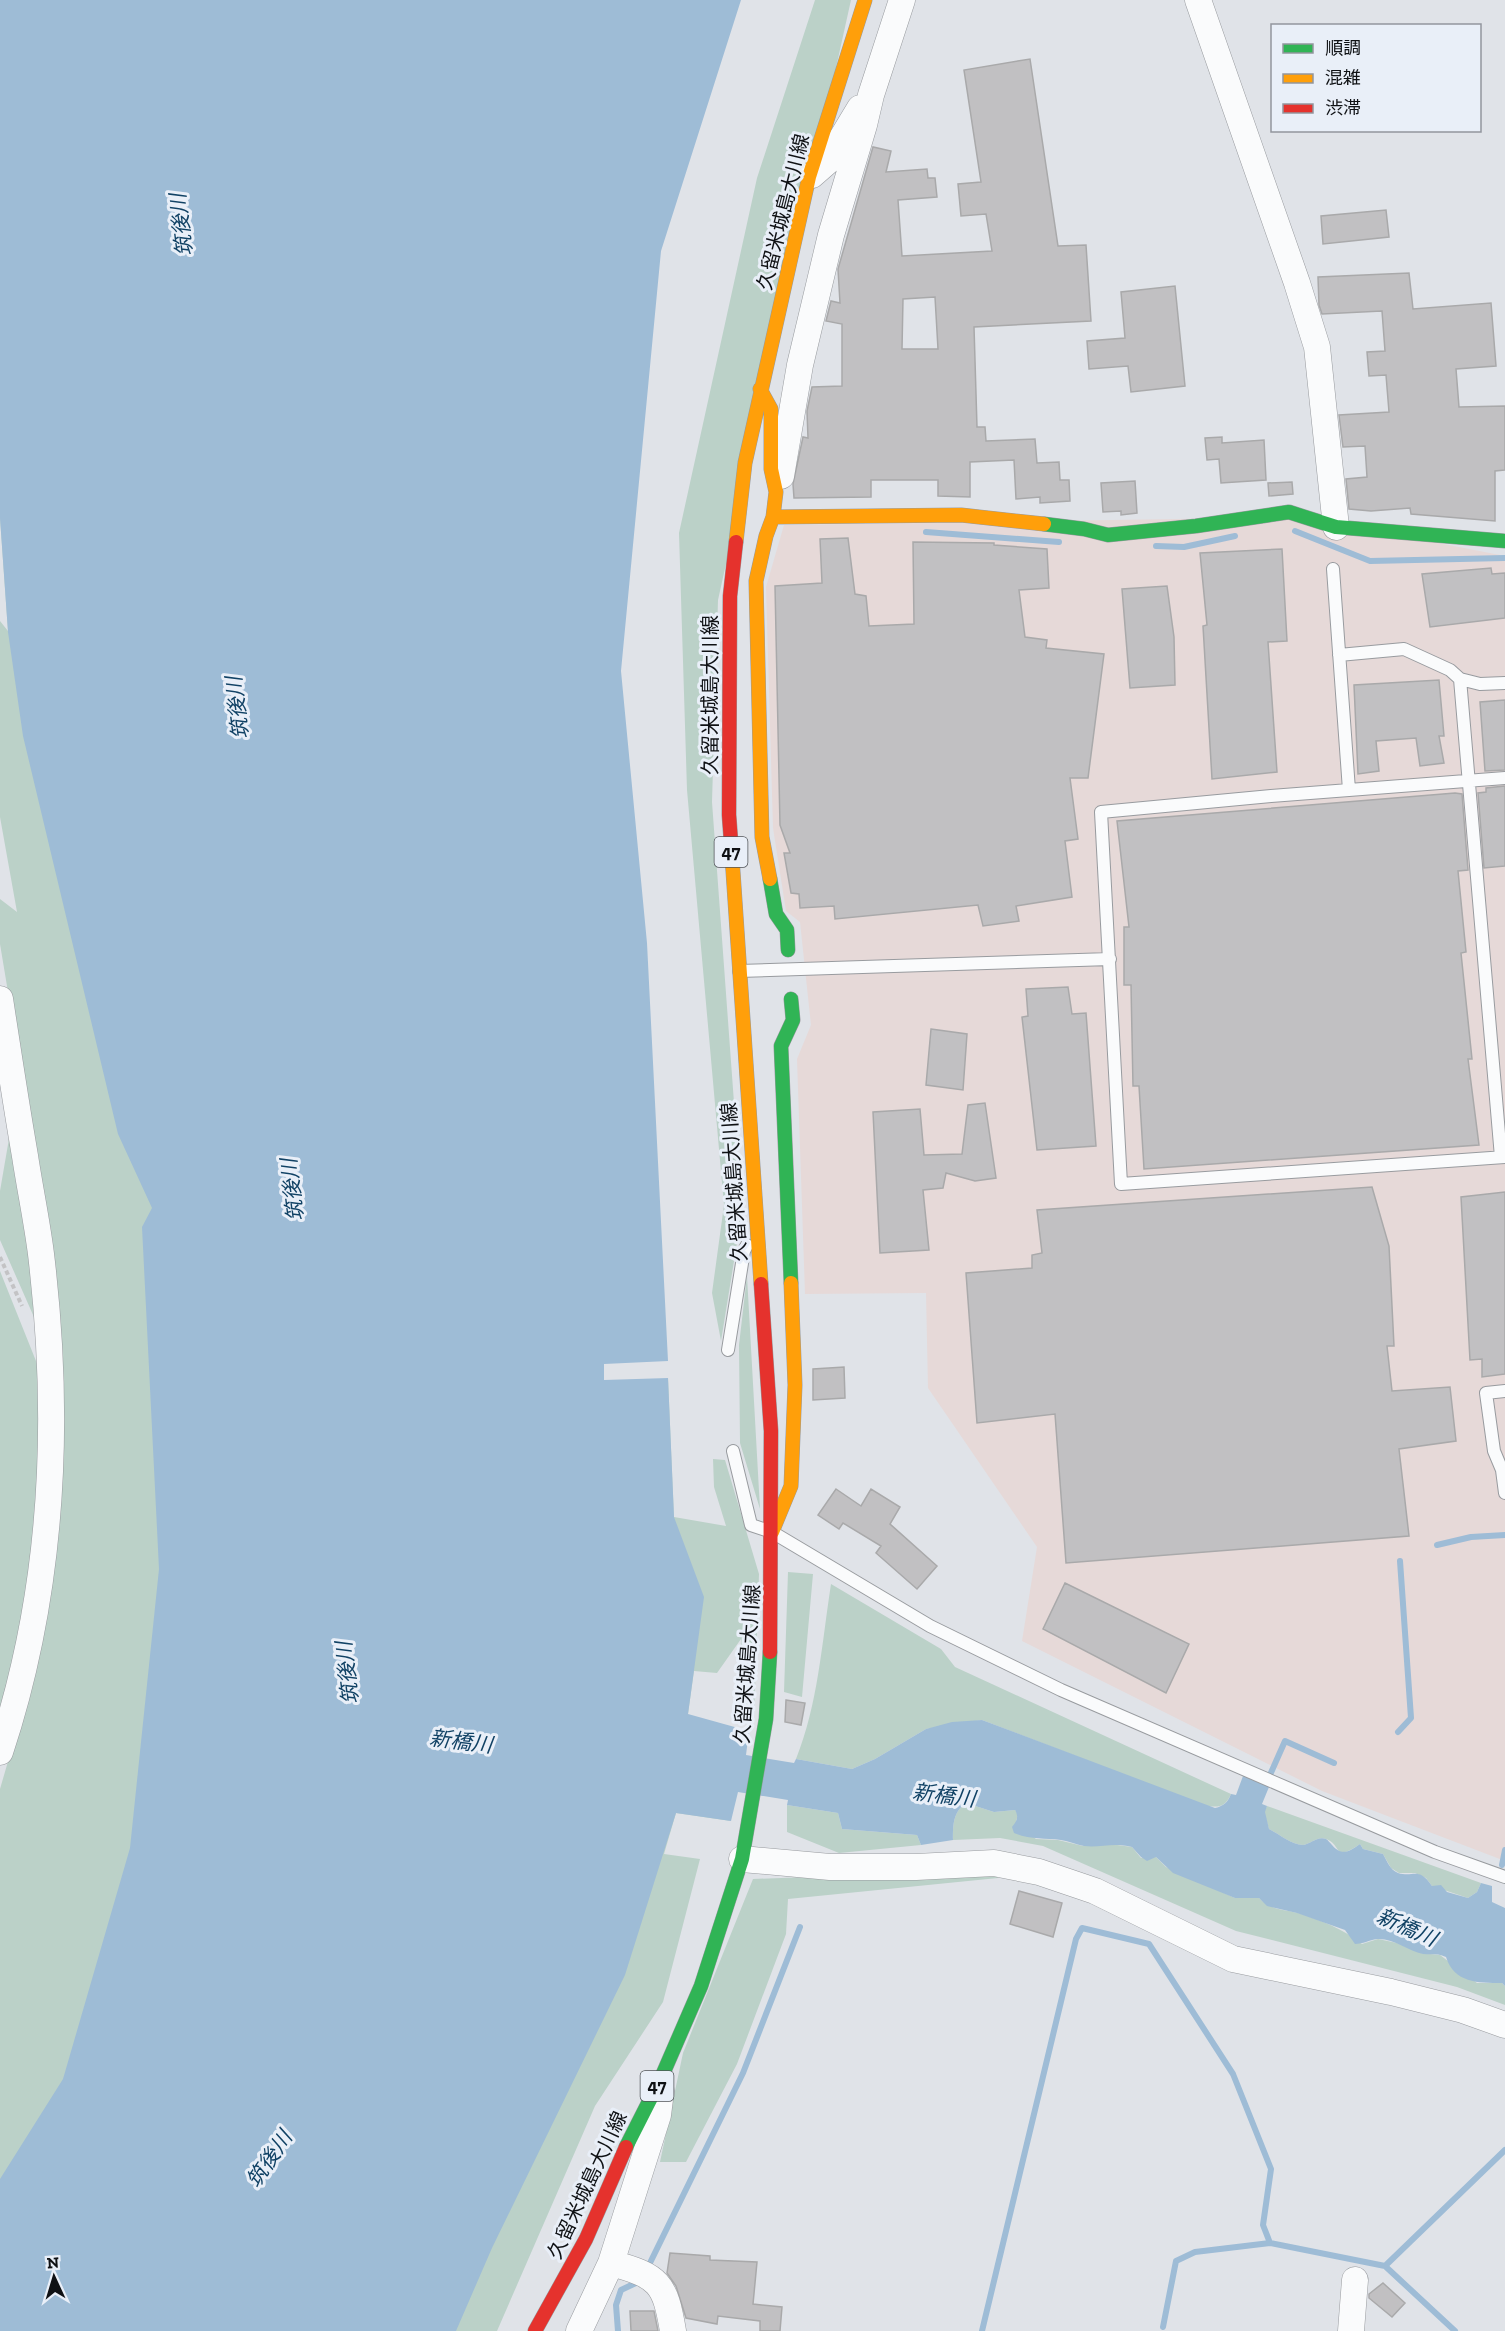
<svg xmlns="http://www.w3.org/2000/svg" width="1505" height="2331" viewBox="0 0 1505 2331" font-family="'Zilla Slab','Noto Sans JP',serif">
  <rect width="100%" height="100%" fill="#e0e3e8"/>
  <path fill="#e6d9d8" d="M1305,517l200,39v1305l-183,-70 -300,-150 15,-94 -109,-159 -2,-95 -121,1 -8,-235 14,-34 -11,-103 -14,-11 -13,-83 -7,-241 18,-62z"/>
  <path fill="#bbd1c8" d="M815,0h36l-133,600 -6,202 30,410 -21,129 -9,-48 12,-88 -37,-415 -8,-257 78,-355z
    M0,369l155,820 18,384 -48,380 -125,282v-446l27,-93 24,-446 -51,-306v-45l17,13 -17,-95v-196l8,10 -8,-113z
    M11,1127l30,206 -41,-93v-49z
    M0,1271l40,100 -2,134 -15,118 -23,90z
    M747,1276l13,233 -20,-66 -1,-98z
    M668,1378l6,139 52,9 -12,-39 -1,-28 12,1 34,114 -5,144 -14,-7 1,-72 -24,34 -23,-2 -6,43 -20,9z
    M788,1572l25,2 -11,123 -18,-5z
    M831,1584l110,65 14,18 276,127c-6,14 -14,14 -28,11l-221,-85 -56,9 -51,30 -23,10 -56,-10c22,-54 26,-117 35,-175z
    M682,1787l49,34 -55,-8 -12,41 36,5 -37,143 -68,104 -98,225h-60z
    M966,1803l28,9 21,-2 3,4 -2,8 20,17 22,1 25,6 27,-2 22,3 9,11 15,-1 10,10 69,31h24c12,12 23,11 39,15 23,7 45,16 64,31l16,-5 19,4 24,10 19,2 37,28h25l3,3v19l-48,-18 -221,-56 -193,-85 -43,-8 -47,2c0,-15 0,-28 13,-37z
    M787,1805l51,8 4,16 75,6 4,10 -82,8 -52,-21z
    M1267,1806l214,77 -4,9 -9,6 -36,-12 -6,-8 -11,-5h-16l-8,-5 -8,-14 -20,-5 -3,-5c-28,19 -17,1 -34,-5 -9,-3 -15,5 -23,6 -11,0 -24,-11 -34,-16l-5,-17z
    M992,1870l6,8 -210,21 -2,35 -49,130 -51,98h-26l23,-109 70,-174z"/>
  <path fill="#9ebcd6" d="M0,0h741l-80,251 -40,420 26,272 21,418 -64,3v16l64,-2 6,139 30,80 -16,117 61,17 -3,24 48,8 2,-4 56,10 23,-10 51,-30 26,-7 30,-2 233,88c9,-2 13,-6 16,-14l5,1 7,-19 26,11 -7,17 5,2 -2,6 4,17c10,5 23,16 34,16 8,-1 14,-9 23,-6 2,1 4,4 6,6 10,12 18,6 28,-1l3,5 20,5c4,7 7,16 15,19 16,5 20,-7 34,13l9,-1 6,7 21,6 9,-6 4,-9 11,3v16l13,6v78l-3,-3c-24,0 -48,0 -56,-26 -8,-4 -15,-2 -23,-3 -15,-3 -29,-16 -46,-15 -8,1 -14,5 -22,5l-10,-14 -48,-17 -30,-7 -8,-8h-24l-62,-25 -17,-16 -9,4 -6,-4 -9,-10c-19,-5 -31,1 -48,-1 -7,-1 -15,-5 -23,-6 -16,-2 -31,0 -47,-7l-2,-6c5,-6 7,-10 3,-17l-21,2 -28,-9c-13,9 -13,22 -13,37l-32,5 -4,-10 -75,-6 -4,-16 -51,-8 1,-5 -50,-8 -7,29 -55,-8 -51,162 -133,273 -36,83h-456v-152l63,-100 67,-231 29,-279 -17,-342 10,-19 -34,-74 -95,-398 -15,-104 -8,-114z"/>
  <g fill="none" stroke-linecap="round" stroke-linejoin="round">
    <path stroke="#9ebcd6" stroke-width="6" d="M1295,531l75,30 135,-3
      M926,532l133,10
      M1156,546l28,1 51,-11
      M1437,1545l34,-8 34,-2
      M1398,1732l13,-14 -11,-157
      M1262,1793l23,-52 49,22
      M1502,1865l3,-15
      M1385,2266l120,-116
      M648,2267l95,-194 57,-146
      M1163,2327l13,-66 19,-9 75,-9
      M618,2331l-2,-26 5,-15 17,-8
      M982,2331l94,-392 6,-11 67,16 84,130 38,95 -8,56 7,18 115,23 70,65"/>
  </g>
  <path fill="#c1c0c2" stroke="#a9a9aa" stroke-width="1.5" fill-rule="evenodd" d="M1030,59l28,187 28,-1 5,76 -117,6 3,100h8l1,14 49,-2 2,24 22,-1 1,18h9l1,21 -30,2v-6l-24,2 -2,-39 -44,2v35l-32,-1v-16h-67v17l-77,1 -1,-14 10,-47 5,1 -1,-27 5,-24 30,-1v-62l-16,-3 5,-20 9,2 -2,-34 35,-122 18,4 -5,21 41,-3 1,9h7l2,19 -39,3 4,56 90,-5 -6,-37 -25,2 -3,-32 23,-2 -17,-112zM935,297l3,52h-36l1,-50z
    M1386,210l3,27 -66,7 -2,-28z
    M1409,273l4,36 78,-6 5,63 -40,3 3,38 46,-1v64l-10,1v50l-84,-7 -1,-6 -39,3 -22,-2 -3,-30 21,-2 -2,-31 -22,1 -4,-32 50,-3 -3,-37 -17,1 -2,-24 18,-1 -3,-40 -60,3 -3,-9 -1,-28z
    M1175,286l10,100 -54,6 -3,-26 -39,3 -2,-28 38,-3 -4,-46z
    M1222,437v6l42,-3 2,40 -45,3 -2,-24 -12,1 -2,-22z
    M1135,481l2,32 -16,2v-4l-18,1 -2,-29z
    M1292,482l1,12 -24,2 -1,-13z
    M848,538l7,56 11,2 3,30 45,-2 -1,-82 81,1v2l53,4 2,39 -30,2 6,47 22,3 -1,8 58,6 -16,124h-18l8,61 -13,2 7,56 -56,9 3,15 -36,5 -5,-21 -143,14 -1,-13 -34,2 -1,-14 -8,-1 -7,-40h6l-10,-28 -5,-239 47,-3 -2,-44z
    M1282,549l5,92 -19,1 9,130 -65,7 -9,-153 4,-1 -7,-72z
    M1491,568l1,6 13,-1v45l-75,9 -8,-53z
    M1167,586l7,51 1,48 -45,3 -8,-99z
    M1439,680l5,56h-5l5,27 -24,3 -4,-28 -40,3 3,30 -21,3 -4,-89z
    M1505,700v70l-20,1 -5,-69z
    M1505,786v80l-21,2 -6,-75 8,-1v-4z
    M1455,793l7,1 6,76 -10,1 8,81 -5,1 11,106h-4l11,86 -335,24 -5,-83h-6l-2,-101h-7v-58h5l-12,-106z
    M1068,987l4,27 14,-1 10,133 -59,4 -15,-133 6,-1 -2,-27z
    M931,1029l36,5 -4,56 -37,-5z
    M985,1103l11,75 -21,3 -29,-8 -3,15 -20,2 6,60 -49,3 -7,-141 47,-3 4,46 38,-1 6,-49z
    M1372,1187l17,59 5,100h-7l5,45 58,-4 6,54 -57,8 10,87 -343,27 -11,-149 -78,9 -11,-150 66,-5v-13l10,-2 -5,-43z
    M1505,1192v182l-23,3v-18l-12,1 -9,-163z
    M844,1367l1,31 -32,2v-31z
    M836,1489l25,17 10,-17 29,18 -10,17 47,42 -20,23 -41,-36 5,-7 -38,-23 -4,6 -21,-14z
    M1065,1583l124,61 -23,49 -123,-64z
    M786,1700l19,3 -4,22 -16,-3z
    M1019,1891l43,12 -9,34 -43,-13z
    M670,2253l40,3v4l47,2 -4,42 29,3 -2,24h-20v-10l-42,-5 -1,8 -31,-6 -10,-32 -9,-13z
    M1383,2283l22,20 -13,14 -23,-19v-4z
    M630,2311h24l4,20h-27z"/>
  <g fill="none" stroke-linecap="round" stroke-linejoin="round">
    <g stroke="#989b9f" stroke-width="14">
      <path id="lane" d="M1333,569l16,221
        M1339,655l65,-6 46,21 10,9 20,5 25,-1
        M1460,679l41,478
        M1505,778l-234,18 -170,16 20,372 384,-27
        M739,971l371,-12
        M728,1350l16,-99 3,-6
        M1505,1391l-19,2 8,58 8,19 3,23
        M733,1451l18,74 21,7 158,94 131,64 374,162 70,25"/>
    </g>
    <g stroke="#989b9f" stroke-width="27">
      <path id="street" d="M1198,0l99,283 20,64 19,180
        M812,175l16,-14 32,-53
        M781,476l19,-111 31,-130 33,-110 7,-30 31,-95
        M0,999c8,52 16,105 25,157 5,33 12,66 16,98 20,167 12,338 -41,498
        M742,1859l88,8h86l78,-4 45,9 56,19 138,68 158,33 72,18 42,15
        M611,2263c48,13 54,20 62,68
        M579,2331l32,-68 47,-148 3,-24
        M1351,2331l4,-51"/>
    </g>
    <g stroke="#989b9f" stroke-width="15">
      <path id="fast" d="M1044,524l40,5 24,6 88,-9 93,-14 47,15 169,14
        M770,879l6,35 11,16 1,20
        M791,1283l-10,-237 12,-26 -2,-21
        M626,2147l36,-71 39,-90 41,-127 24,-140 4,-67"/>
    </g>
    <g stroke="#989b9f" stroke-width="15">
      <path id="slow" d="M760,389l11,20v60l5,23 -3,25 188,-2 83,9
        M736,542l9,-79 64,-286 56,-177
        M731,842l30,442
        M770,879l-8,-42 -6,-256 10,-45 7,-19
        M772,1532l19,-46 4,-101 -4,-102"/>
    </g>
    <g stroke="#989b9f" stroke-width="15">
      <path id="jam" d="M731,842l-2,-27 1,-219 6,-54
        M761,1284l10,147 -1,221
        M535,2331l51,-92 40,-92"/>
    </g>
    <path stroke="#c3c3c5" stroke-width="4" stroke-dasharray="4.5 3" stroke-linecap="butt" d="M0,1257l22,49"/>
    <use href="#lane" stroke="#fafbfc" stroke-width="12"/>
    <use href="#street" stroke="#fafbfc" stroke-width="26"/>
    <use href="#fast" stroke="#30b455" stroke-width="14"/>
    <use href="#slow" stroke="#ff9f0a" stroke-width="14"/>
    <use href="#jam" stroke="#e5322d" stroke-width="14"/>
  </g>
  <g text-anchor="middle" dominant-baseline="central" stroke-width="6" stroke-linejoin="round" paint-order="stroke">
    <g fill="#e9eff8" stroke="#505458" stroke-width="1.5">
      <rect x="714.5" y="837" width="33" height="30" rx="4.5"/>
      <rect x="640.5" y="2071" width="33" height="30" rx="4.5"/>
    </g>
    <g font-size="18" font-weight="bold" fill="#0f1114">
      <text x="731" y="852">47</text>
      <text x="657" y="2086">47</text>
    </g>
    <g font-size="20" fill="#0f1114" stroke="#e9eff8">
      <text transform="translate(783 212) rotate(-76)">久留米城島大川線</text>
      <text transform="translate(710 695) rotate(-90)">久留米城島大川線</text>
      <text transform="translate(734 1182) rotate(-94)">久留米城島大川線</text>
      <text transform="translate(747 1664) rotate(-86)">久留米城島大川線</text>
      <text transform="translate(587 2185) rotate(-65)">久留米城島大川線</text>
    </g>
    <g font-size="21" font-style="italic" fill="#114265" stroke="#e9eff8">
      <text transform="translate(181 225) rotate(-97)">筑後川</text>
      <text transform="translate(237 708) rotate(-97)">筑後川</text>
      <text transform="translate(292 1190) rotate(-97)">筑後川</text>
      <text transform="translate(347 1673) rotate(-97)">筑後川</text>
      <text transform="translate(461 1741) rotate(7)">新橋川</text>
      <text transform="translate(944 1795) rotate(7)">新橋川</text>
      <text transform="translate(1407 1927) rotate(24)">新橋川</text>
      <text transform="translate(269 2159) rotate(-56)">筑後川</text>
    </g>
  </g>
  <rect x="1271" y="24" width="210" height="108" fill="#e9eff8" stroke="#92969d" stroke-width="1.5"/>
  <rect x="1283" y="44" width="30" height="9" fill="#30b455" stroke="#92969d" stroke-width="1.5"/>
  <text x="1325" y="54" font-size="18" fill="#0f1114">順調</text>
  <rect x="1283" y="74" width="30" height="9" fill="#ff9f0a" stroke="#92969d" stroke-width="1.5"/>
  <text x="1325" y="84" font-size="18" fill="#0f1114">混雑</text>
  <rect x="1283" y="104" width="30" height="9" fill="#e5322d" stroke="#92969d" stroke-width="1.5"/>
  <text x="1325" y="114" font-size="18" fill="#0f1114">渋滞</text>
  <g transform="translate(54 2277) rotate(356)" stroke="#e9eff8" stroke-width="4.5" paint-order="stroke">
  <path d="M0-4.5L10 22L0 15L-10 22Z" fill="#0f1114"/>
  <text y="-9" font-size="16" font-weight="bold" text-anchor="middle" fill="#0f1114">N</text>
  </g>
</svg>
